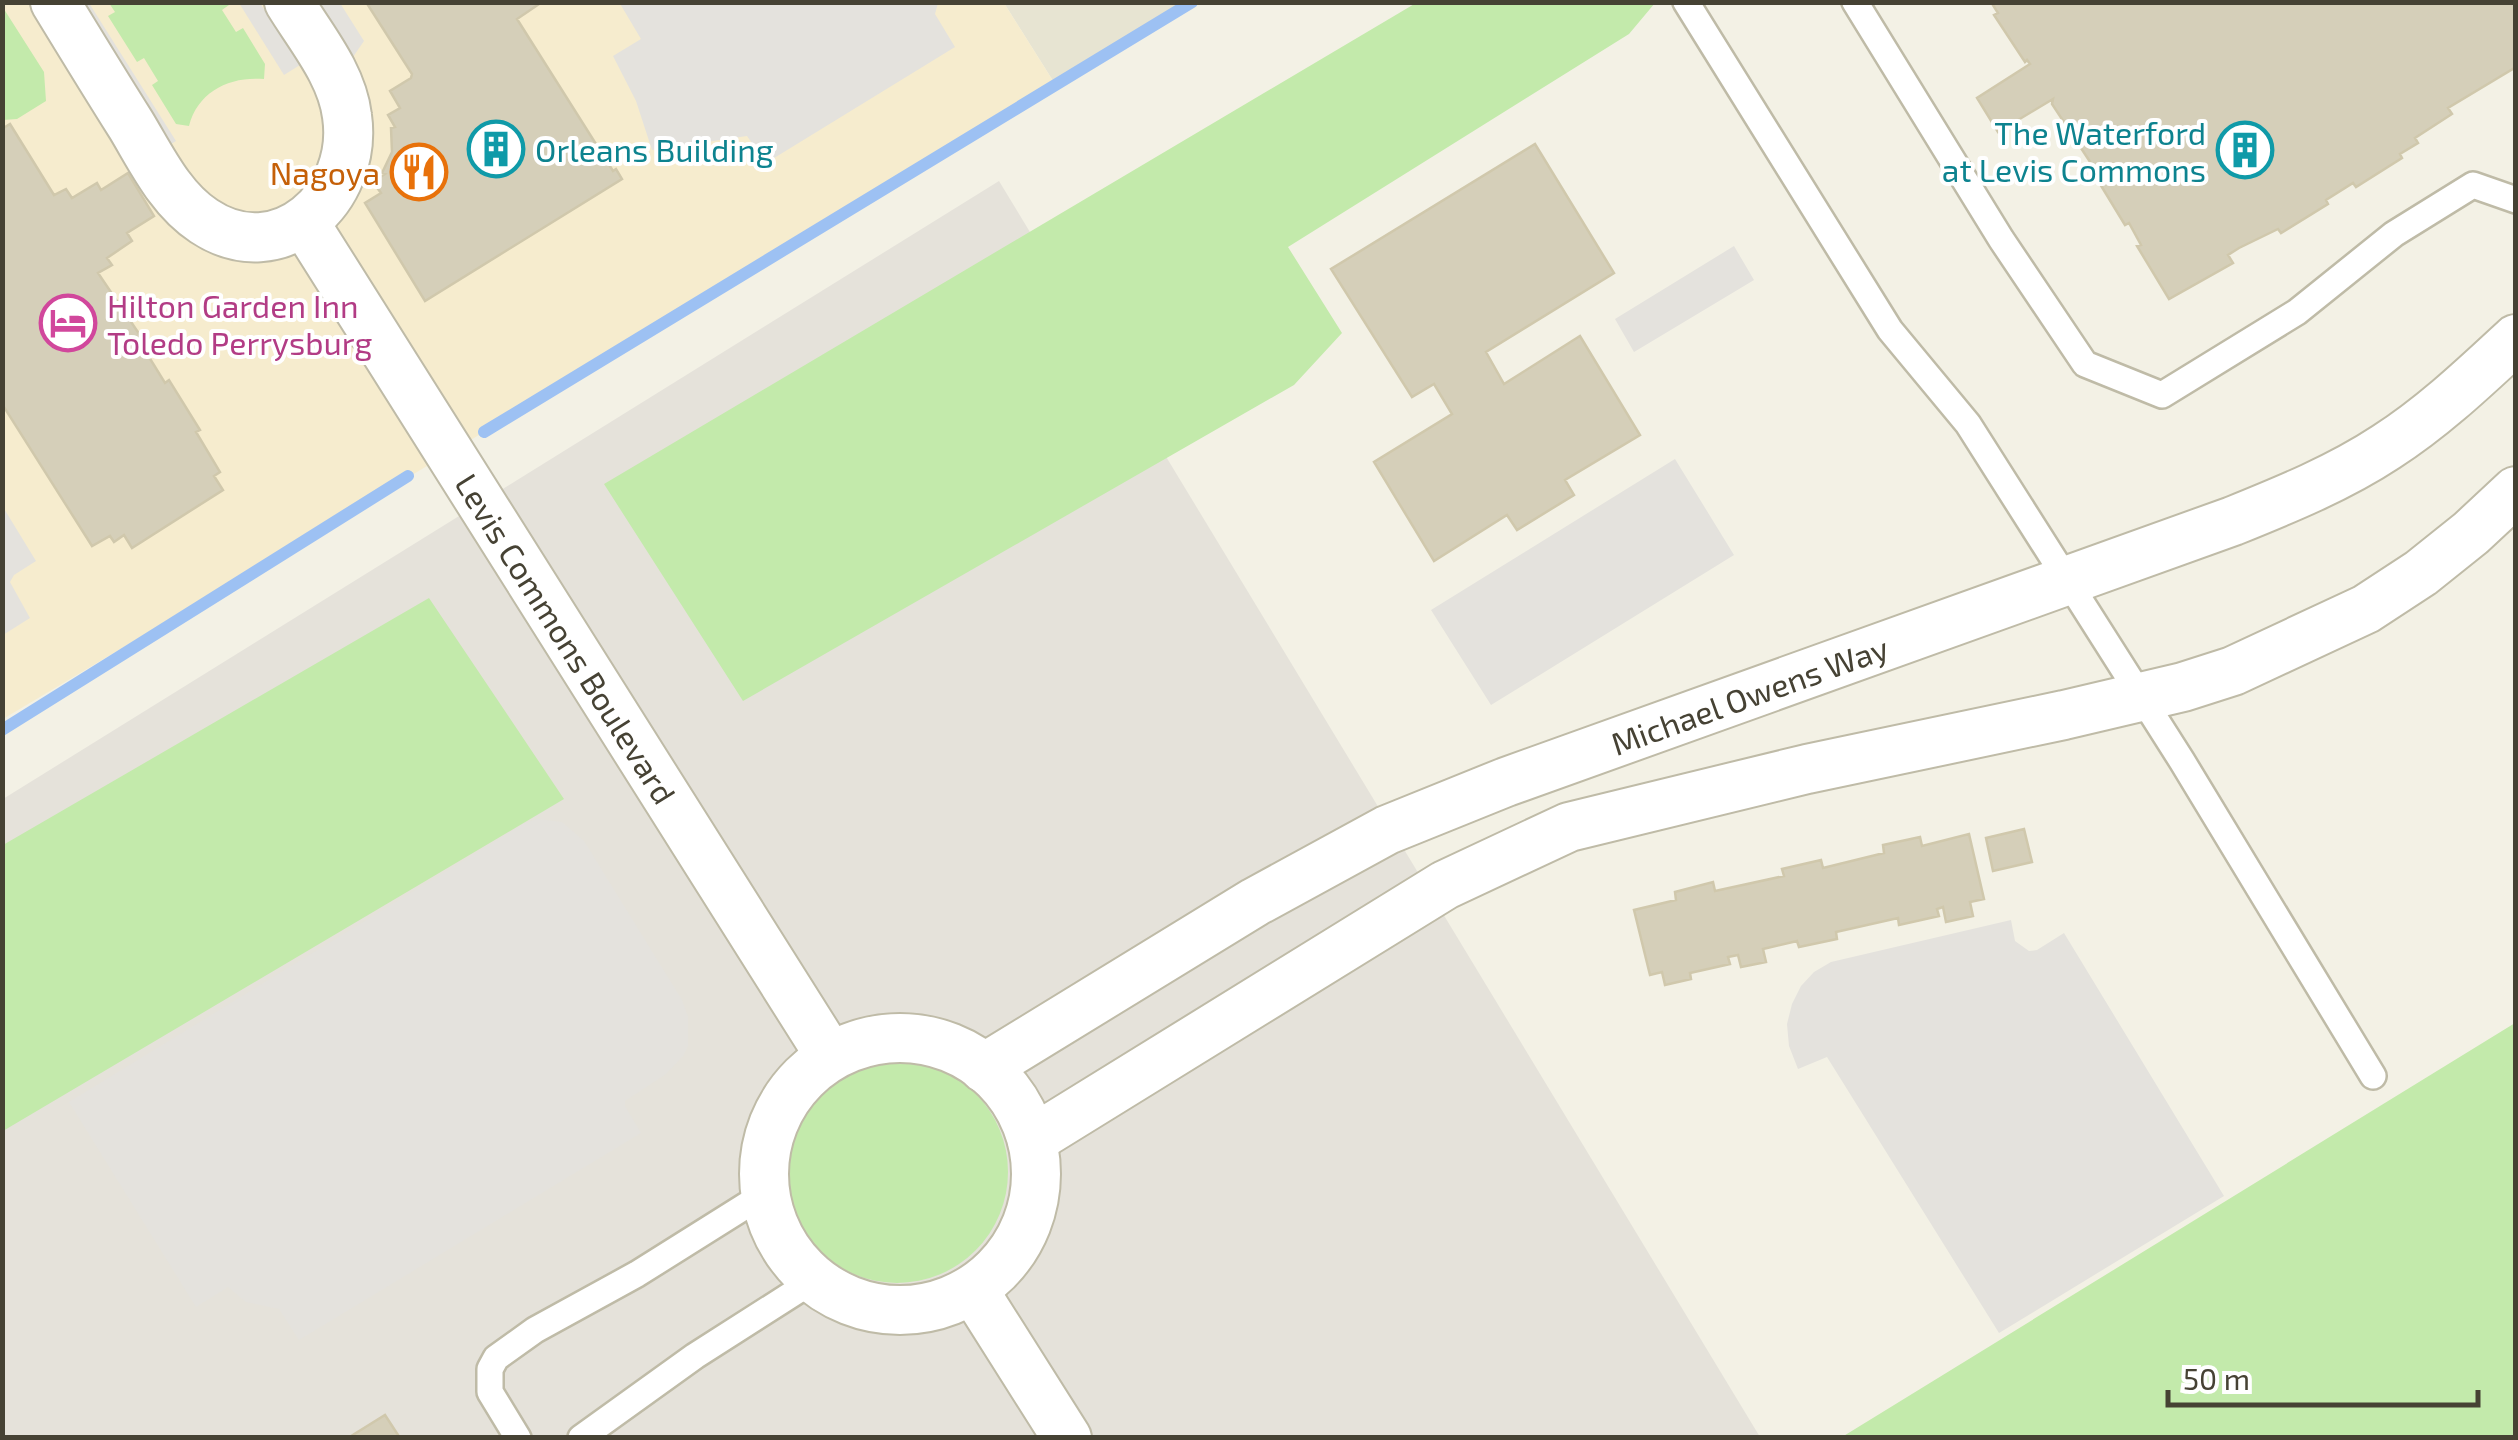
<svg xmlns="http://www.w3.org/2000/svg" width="2518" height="1440" viewBox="0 0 2518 1440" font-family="'Exo 2',sans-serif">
  <rect width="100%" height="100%" fill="#f3f1e5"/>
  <path fill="#e7e4d2" d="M1004,3h188l-137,81z"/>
  <path fill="#f6ecce" d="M3,3h1001l51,81 -571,348 -481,287z"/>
  <path fill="#e5e2da" d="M999,181l761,1256 -1757,1v-639z"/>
  <path fill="#c3eaab" d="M109,3h118l2,2 -7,5 14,22 7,-4 22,36 -1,15c-34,-3 -66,12 -75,47l-13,-2 -24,-39 6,-4 -14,-23 -7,4 -29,-46 7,-4z
    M1416,3h239l-26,31 -341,213 54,86 -48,52 -551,316 -139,-217z
    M2,6l42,66 2,29 -29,18 -14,1z
    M429,598l135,201 -561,332v-286z
    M2515,1023v414h-673z
    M786 1172a111 111 0 1 1 222 0a111 111 0 1 1-222 0Z"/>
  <path fill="#e4e2dd" d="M619,2l319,1 -3,11 20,33 -189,116 -19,-27 -95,14 -16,-49 -23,-45 28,-17z
    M67,3h22l87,138 -16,10z
    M239,3h21l40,62 -16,10z
    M301,3h39l24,38 -20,29z
    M1734,246l20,34 -120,72 -19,-33z
    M1675,459l59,96 -243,150 -60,-95z
    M3,507l33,54 -22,14 -4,7 20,36 -27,17z
    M538,819l24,3 22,19 98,159 6,17v29l-5,10 -17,18 -41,27v5l16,27 -342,207 -20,-31 -33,-7 -18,-15 -32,20 -127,-205 456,-279z
    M2011,920l4,21 14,10 8,-1 27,-17 160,263 -225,137 -172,-276 -29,12 -9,-23 -2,-22 5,-20 9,-18 13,-14 17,-10z"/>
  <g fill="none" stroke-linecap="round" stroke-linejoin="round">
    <path stroke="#9dc1f3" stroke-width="12" d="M484,432l708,-430
      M2,730l406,-254"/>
  </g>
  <path fill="#d5cfb9" stroke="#d0c8ac" stroke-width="2.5" d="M366,2h176l-25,17 96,152 3,-2 6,10 -197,122 -60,-98 16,-10 -8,-11 12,-8 -3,-1 10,-21 -1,-24 4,-1 -7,-12 12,-7 -10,-17 21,-13 1,-4z
    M1991,2h525v65l-68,41 4,6 -37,24 3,5 -18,11 2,4 -46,29 -3,-4 -27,17 2,4 -47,29 -3,-4 -39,19 -11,7 5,8 -64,36 -32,-53 4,-1 -12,-22 -4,2 -28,-46 3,-2 -48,-73 1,-5 -55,33 -21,-34 53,-34 -3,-4 -2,2 -31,-47 4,-2z
    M10,124l44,71 12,-6 6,9 25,-15 4,7 27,-17 26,43 -27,17 5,8 -25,17 5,7 -14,8 50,74 -4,2 21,34 4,-3 31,50 -4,2 24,40 -6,4 9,14 -91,58 -8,-13 -10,7 -4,-6 -18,10 -90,-142v-275z
    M1535,144l79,129 -128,79 18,32 76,-48 60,99 -75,45 9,15 -57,35 -10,-15 -73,46 -60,-99 78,-48 -18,-30 -22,13 -81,-128z
    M2024,829l8,33 -39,9 -7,-33z
    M1969,834l15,65 -14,3 3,14 -27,6 -3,-15 -6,2 2,7 -40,9 -1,-7 -62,14 1,7 -38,8 -2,-6 -34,8 3,13 -25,5 -3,-12 -10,2 2,7 -40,9 1,6 -26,6 -3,-13 -12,3 -16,-65 42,-10 -1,-8 38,-10 2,9 69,-15 -2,-7 39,-9 2,8 61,-15 -1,-8 37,-8 2,9z
    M385,1415l15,23h-52z"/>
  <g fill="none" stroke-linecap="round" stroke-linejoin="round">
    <g stroke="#bfbba7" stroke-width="30">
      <path id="lane" d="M1686,2l204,328 78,94 214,337 191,315
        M1855,2l146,237 84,125 77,31 135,-83 97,-78 79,-49 43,15
        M518,1438l-28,-46v-23l6,-11 39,-28 102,-56 129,-81
        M581,1438l114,-82 119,-76"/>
    </g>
    <g stroke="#bfbba7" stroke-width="52">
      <g id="street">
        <path d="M55,2c25,41 50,82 76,123 20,33 39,74 73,96 75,50 155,-23 143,-105 -5,-42 -36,-78 -58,-114"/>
        <path id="s1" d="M304,222l526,834"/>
        <circle cx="900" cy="1174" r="136"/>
        <path id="s2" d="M984,1068l271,-166 132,-72 119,-48 727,-261c52,-21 106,-43 153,-74 47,-30 89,-70 130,-108"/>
        <path d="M1032,1140l413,-255 124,-58 238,-58 257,-54 119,-28 50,-16 133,-62 55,-36 50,-40 45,-42"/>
        <path d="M974,1291l93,147"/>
      </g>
    </g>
    <use href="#lane" stroke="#fff" stroke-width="25"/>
    <use href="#street" stroke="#fff" stroke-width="48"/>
  </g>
  <defs>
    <g id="building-ring" transform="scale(2.875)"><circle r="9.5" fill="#fff" stroke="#0f9aa8" stroke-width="1.5"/><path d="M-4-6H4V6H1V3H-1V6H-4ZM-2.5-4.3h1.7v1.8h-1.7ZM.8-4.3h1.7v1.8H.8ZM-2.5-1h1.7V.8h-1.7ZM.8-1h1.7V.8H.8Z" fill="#0f9aa8"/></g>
    <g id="restaurant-ring" transform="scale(2.875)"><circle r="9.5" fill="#fff" stroke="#e8710a" stroke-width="1.5"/><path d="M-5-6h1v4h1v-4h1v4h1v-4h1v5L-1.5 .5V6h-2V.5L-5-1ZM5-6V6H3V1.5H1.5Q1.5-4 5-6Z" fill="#e8710a"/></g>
    <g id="hotel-ring" transform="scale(2.875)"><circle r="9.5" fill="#fff" stroke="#d1479c" stroke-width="1.5"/><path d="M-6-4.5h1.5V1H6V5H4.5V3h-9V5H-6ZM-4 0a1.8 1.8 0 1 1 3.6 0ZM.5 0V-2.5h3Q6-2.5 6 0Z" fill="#d1479c"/></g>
  </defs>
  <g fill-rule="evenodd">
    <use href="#building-ring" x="496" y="149"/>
    <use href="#building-ring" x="2245" y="150"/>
    <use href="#restaurant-ring" x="419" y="172"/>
    <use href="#hotel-ring" x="68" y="323"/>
  </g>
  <g text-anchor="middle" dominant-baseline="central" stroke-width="8" stroke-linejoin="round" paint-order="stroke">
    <g font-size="32" fill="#0d838f" stroke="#fff" text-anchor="end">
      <text x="2206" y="132">The Waterford<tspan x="2206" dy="37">at Levis Commons</tspan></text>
      <text x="535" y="149" text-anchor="start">Orleans Building</text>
    </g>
    <g font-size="32" fill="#c56008" stroke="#fff" text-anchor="end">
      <text x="380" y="172">Nagoya</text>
    </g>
    <g font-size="32" fill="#b23c85" stroke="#fff" text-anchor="start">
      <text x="107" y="305">Hilton Garden Inn<tspan x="107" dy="37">Toledo Perrysburg</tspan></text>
    </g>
    <g font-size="32" fill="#464234" stroke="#fff">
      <text stroke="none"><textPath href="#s1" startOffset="492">Levis Commons Boulevard</textPath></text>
      <text stroke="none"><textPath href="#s2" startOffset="855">Michael Owens Way</textPath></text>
    </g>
  </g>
  <rect width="2518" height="1440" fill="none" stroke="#464234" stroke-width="10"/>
  <path d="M2168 1390v15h310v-15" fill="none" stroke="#464234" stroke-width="5"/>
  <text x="2183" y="1390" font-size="30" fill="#464234" stroke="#ffffff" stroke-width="8" paint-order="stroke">50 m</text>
</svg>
